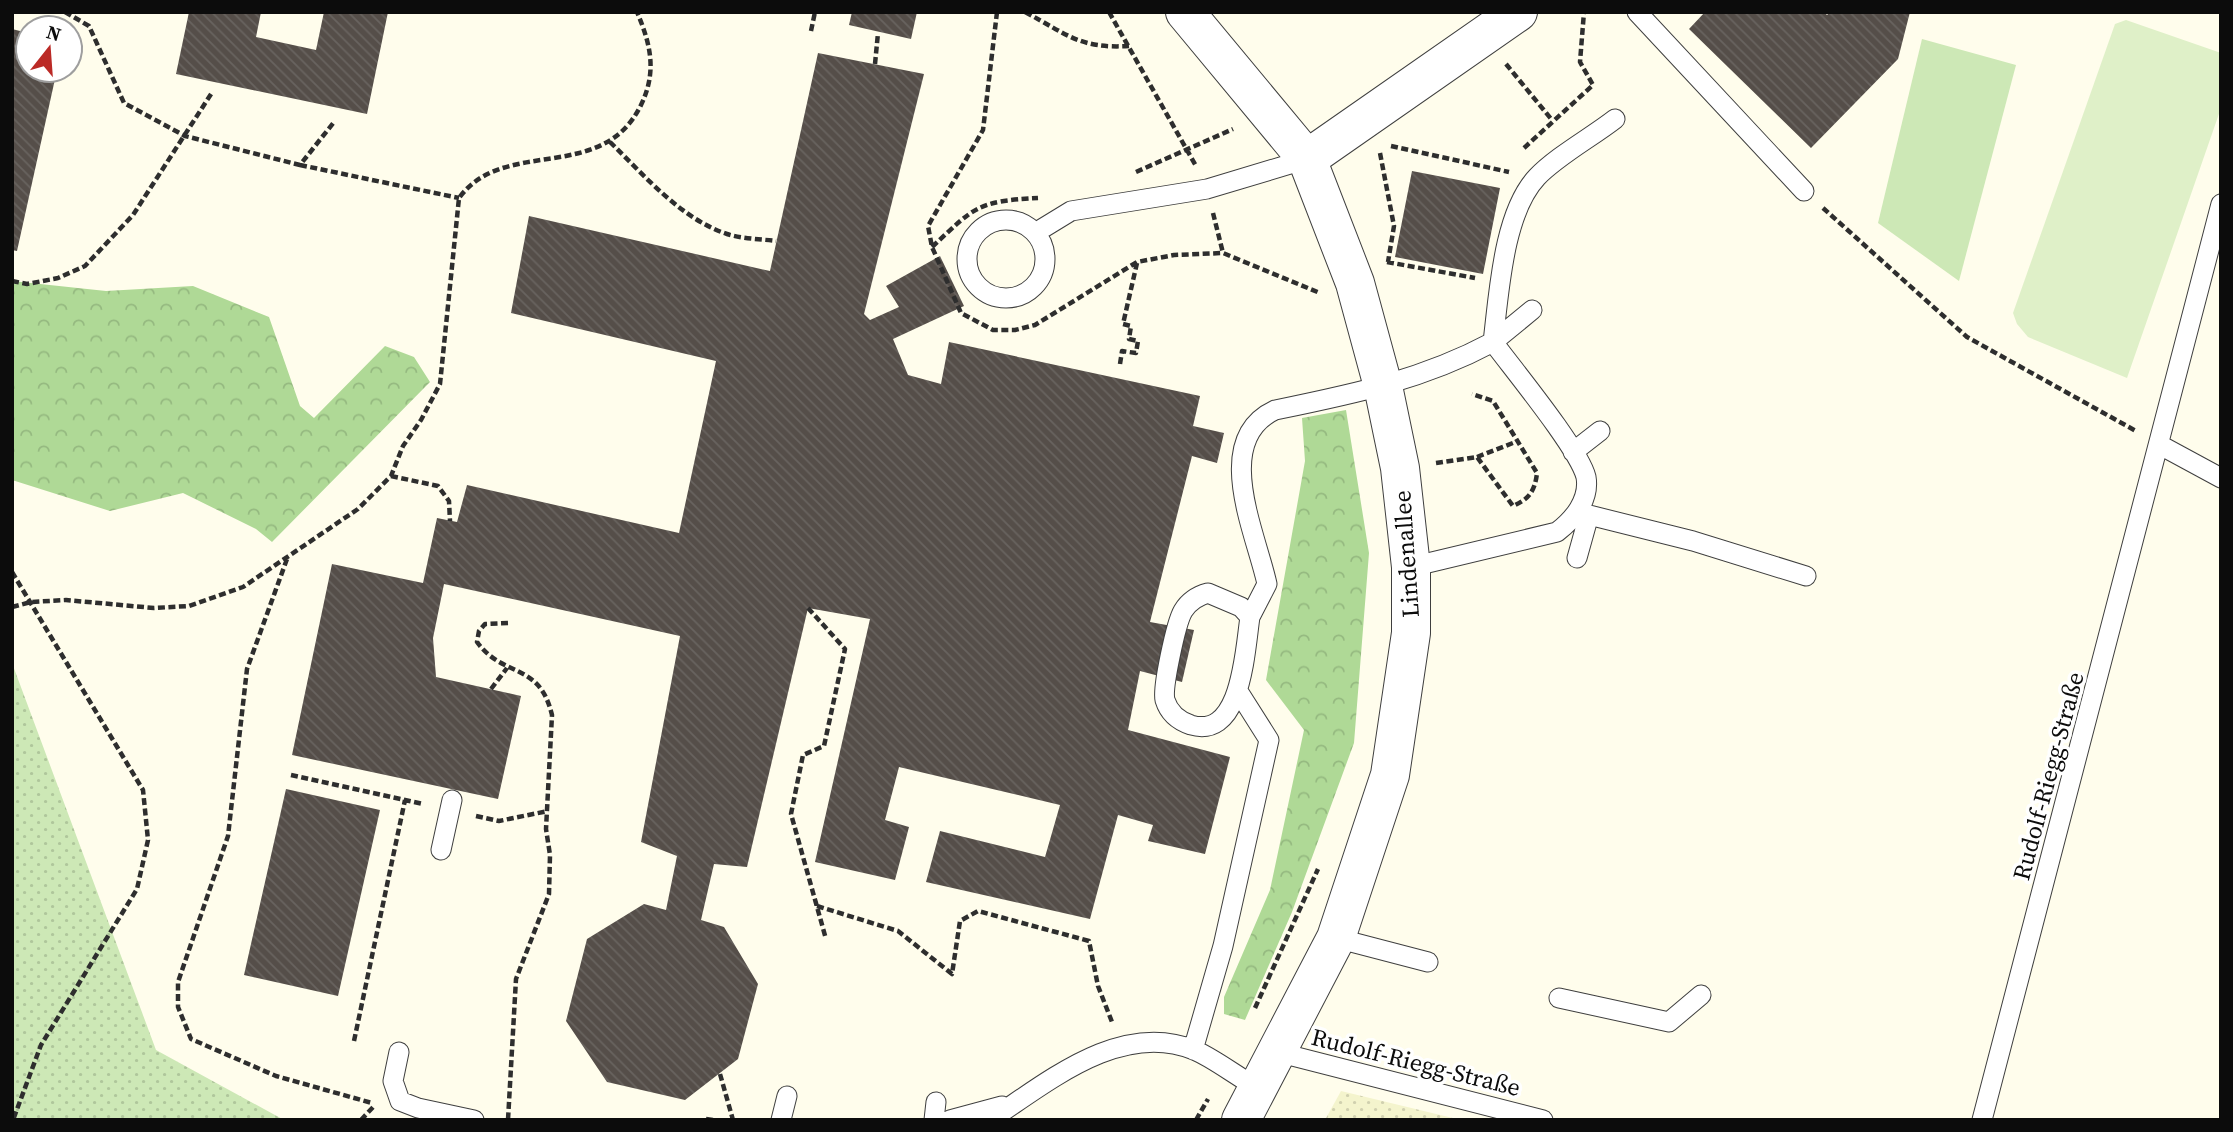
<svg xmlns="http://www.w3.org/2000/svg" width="2233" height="1132" viewBox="0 0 2233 1132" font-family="'Source Serif 4',serif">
  <defs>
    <pattern id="farmland-dots" width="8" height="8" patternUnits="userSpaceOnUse" patternTransform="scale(1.75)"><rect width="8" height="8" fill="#f4f4cd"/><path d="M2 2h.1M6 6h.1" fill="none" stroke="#d0d0af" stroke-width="1.8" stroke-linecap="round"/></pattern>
    <pattern id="forest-crowns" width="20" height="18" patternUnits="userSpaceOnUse" patternTransform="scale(1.75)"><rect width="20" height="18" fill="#afd996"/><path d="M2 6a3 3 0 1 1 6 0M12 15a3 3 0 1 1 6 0" fill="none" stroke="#95b980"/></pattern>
    <pattern id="park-dots" width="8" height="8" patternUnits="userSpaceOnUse" patternTransform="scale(1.75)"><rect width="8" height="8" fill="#cde8b6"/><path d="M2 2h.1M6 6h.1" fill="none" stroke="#afc69b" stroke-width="1.8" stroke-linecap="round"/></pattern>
    <pattern id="building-back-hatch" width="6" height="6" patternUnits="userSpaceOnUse" patternTransform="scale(1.75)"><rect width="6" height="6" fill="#554e49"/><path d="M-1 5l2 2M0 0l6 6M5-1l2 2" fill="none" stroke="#68635f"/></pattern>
  </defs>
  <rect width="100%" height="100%" fill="#fffdec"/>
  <path fill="url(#farmland-dots)" d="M1341,1091l120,29h-136z"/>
  <path fill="#cde8b6" d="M1922,39l94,26 -57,216 -81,-58z"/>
  <path fill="url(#forest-crowns)" d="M12,281l94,10 87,-5 76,31 31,89 14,12 71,-72 29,11 16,25 -158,160 -16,-13 -73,-36 -73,18 -98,-31z
    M1346,410l23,143 -15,190 -62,169 -47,108 -21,-6v-17l46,-107 34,-160 -38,-50 39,-219 -3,-43z"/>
  <path fill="url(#park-dots)" d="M12,663l144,387 128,70h-272z"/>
  <path fill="#dff0c8" d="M2126,20l95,33v55l-94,270 -99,-41 -11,-13 -4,-11 102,-289z"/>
  <path fill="url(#building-back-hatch)" d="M189,12h72l-5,25 60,13 8,-38h64l-21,102 -191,-40z
    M852,12h65l-6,27 -62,-14z
    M1705,12h119l3,3 3,-3h80l-12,47 -87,89 -122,-119z
    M12,29l16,4v37h29l-40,181 -5,-1z
    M818,53l106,21 -60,240 6,6 29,-13 -13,-21 54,-30 24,50 -71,33 15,36 33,9 8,-42 251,54 -7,30 31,7 -7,30 -25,-7 -42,166 44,8 -12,52 -42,-11 -12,59 102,27 -25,97 -57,-13 5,-16 -35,-10 -28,104 -164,-37 14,-51 105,26 15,-52 -161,-38 -14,53 24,7 -14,53 -80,-18 55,-243 -62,-11 -61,259 -33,-3 -13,56 23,7 34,57 -20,75 -53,41 -78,-18 -41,-61 21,-82 57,-35 22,6 11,-54 -36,-14 39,-206 -236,-52 -11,54 3,39 85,19 -23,103 -206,-44 40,-191 91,19 14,-65 20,4 10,-37 212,48 37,-172 -205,-48 18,-97 241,55z
    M1412,171l88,17 -17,86 -88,-17z
    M286,789l94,21 -42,186 -94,-21z"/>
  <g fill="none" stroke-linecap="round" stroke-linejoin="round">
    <g stroke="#3f3f3f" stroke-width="21">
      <path id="lane" d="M1637,12l167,179
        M967 259a39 39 0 1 1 78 0a39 39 0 1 1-78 0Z
        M1035,233l36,-22 136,-22 100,-30
        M1493,342c6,-48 10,-129 44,-165 20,-21 55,-40 78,-58
        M1493,342l39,-32
        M2160,445l61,33
        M1573,452l27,-21
        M1577,558l12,-43 104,26 113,35
        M1208,593l33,14 9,10c-5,32 -8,123 -59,108 -12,-4 -22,-12 -26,-25 -3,-12 11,-77 18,-89 6,-10 14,-15 25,-18z
        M1250,617l17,-33c-11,-51 -56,-144 8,-174 78,-16 147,-30 218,-68 20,27 86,107 93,135 4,23 -13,43 -29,55l-146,35
        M441,850l11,-50
        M1336,938l92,24
        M1559,998l110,24 32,-27
        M1193,1050l30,-104 46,-206 -31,-49
        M399,1052l-6,29 7,20 18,7 56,12
        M1277,1052l266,68
        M781,1120l6,-24
        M934,1120l2,-18
        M950,1120l52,-14
        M990,1120c58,-38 131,-100 204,-70 18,7 45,28 64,38
        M1982,1120l239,-916"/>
    </g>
    <g stroke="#3f3f3f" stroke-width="40">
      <path id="street" d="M1185,12l122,147 48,124 28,103 17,82 11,99v66l-21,142 -54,163 -95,182
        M1307,159l211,-147"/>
    </g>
    <path stroke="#2e2e2e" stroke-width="4.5" stroke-dasharray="7 3.5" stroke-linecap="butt" d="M65,12l24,14 35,77 61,33 115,29 34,-43
      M997,12l-14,118 -55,96 4,21 29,66 32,17h22l20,-5 102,-63 37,-7 49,-2
      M1025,12c42,22 54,37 104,34
      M1109,12l87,154
      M811,31l4,-19
      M875,64l3,-31
      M1506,64l46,56
      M610,142c34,33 71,77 117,92 15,5 34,5 49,7
      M1391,146l118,26
      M1524,148l69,-63 -13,-23 4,-50
      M1380,153l14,73 -6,36
      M300,165l159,33
      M1136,172l97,-43
      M1823,208l144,129 169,94
      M1213,213l10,40 97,40
      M932,247c43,-40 45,-46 106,-49
      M1387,262l88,16
      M12,281l15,3 31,-6 27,-12 48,-51 80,-124
      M1120,364l2,-13 14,2 2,-12 -9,-2 2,-13 -8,-2 14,-61
      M1477,457l41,-16
      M1436,463l41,-6 36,49c16,-7 22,-15 24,-33l-44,-72 -21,-7
      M391,476l47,10 11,15 1,20
      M287,559l-40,110 -19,167 -50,146v25l13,32 85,37 96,27
      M12,572l131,218 5,50 -11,49 -96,156 -28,75
      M12,607l19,-5 35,-2 88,8 35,-2 54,-19 115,-78 33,-33 12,-30 18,-26 19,-36 19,-186c45,-62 143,-13 182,-93 16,-33 10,-60 -4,-93
      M808,608l37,41 -21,97 -21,9 -12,59 35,125
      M508,623l-23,1 -6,7 -2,11c27,37 62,19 75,73l-6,114 4,26 -1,39 -33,85 -8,141
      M491,689l16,-21
      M291,775l132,29
      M476,816l23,5 49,-10
      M817,906l81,25 54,43 8,-53 18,-10 111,30 9,45 14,36
      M1255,1008l63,-139
      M354,1041l51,-241
      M720,1074l13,46
      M706,1119l7,1
      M361,1120l14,-15
      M1196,1120l12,-21"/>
    <use href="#lane" stroke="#fff" stroke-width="19"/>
    <use href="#street" stroke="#fff" stroke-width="38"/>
  </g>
  <g text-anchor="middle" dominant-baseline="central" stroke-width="7" stroke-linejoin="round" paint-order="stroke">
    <g font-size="24" fill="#0c0c0c" stroke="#fff">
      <text transform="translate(1406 554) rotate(-94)">Lindenallee</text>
      <text transform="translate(2048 776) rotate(-75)">Rudolf-Riegg-Straße</text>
      <text transform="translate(1416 1062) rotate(14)">Rudolf-Riegg-Straße</text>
    </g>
  </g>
  <rect width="2233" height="1132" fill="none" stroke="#0c0c0c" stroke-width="28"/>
  <g transform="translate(49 49) rotate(17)"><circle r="33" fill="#ffffff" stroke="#9e9e9e" stroke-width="2"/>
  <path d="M0-5L12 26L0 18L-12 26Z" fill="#bb2a26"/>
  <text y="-10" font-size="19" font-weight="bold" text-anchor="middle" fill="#0c0c0c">N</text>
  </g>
</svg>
